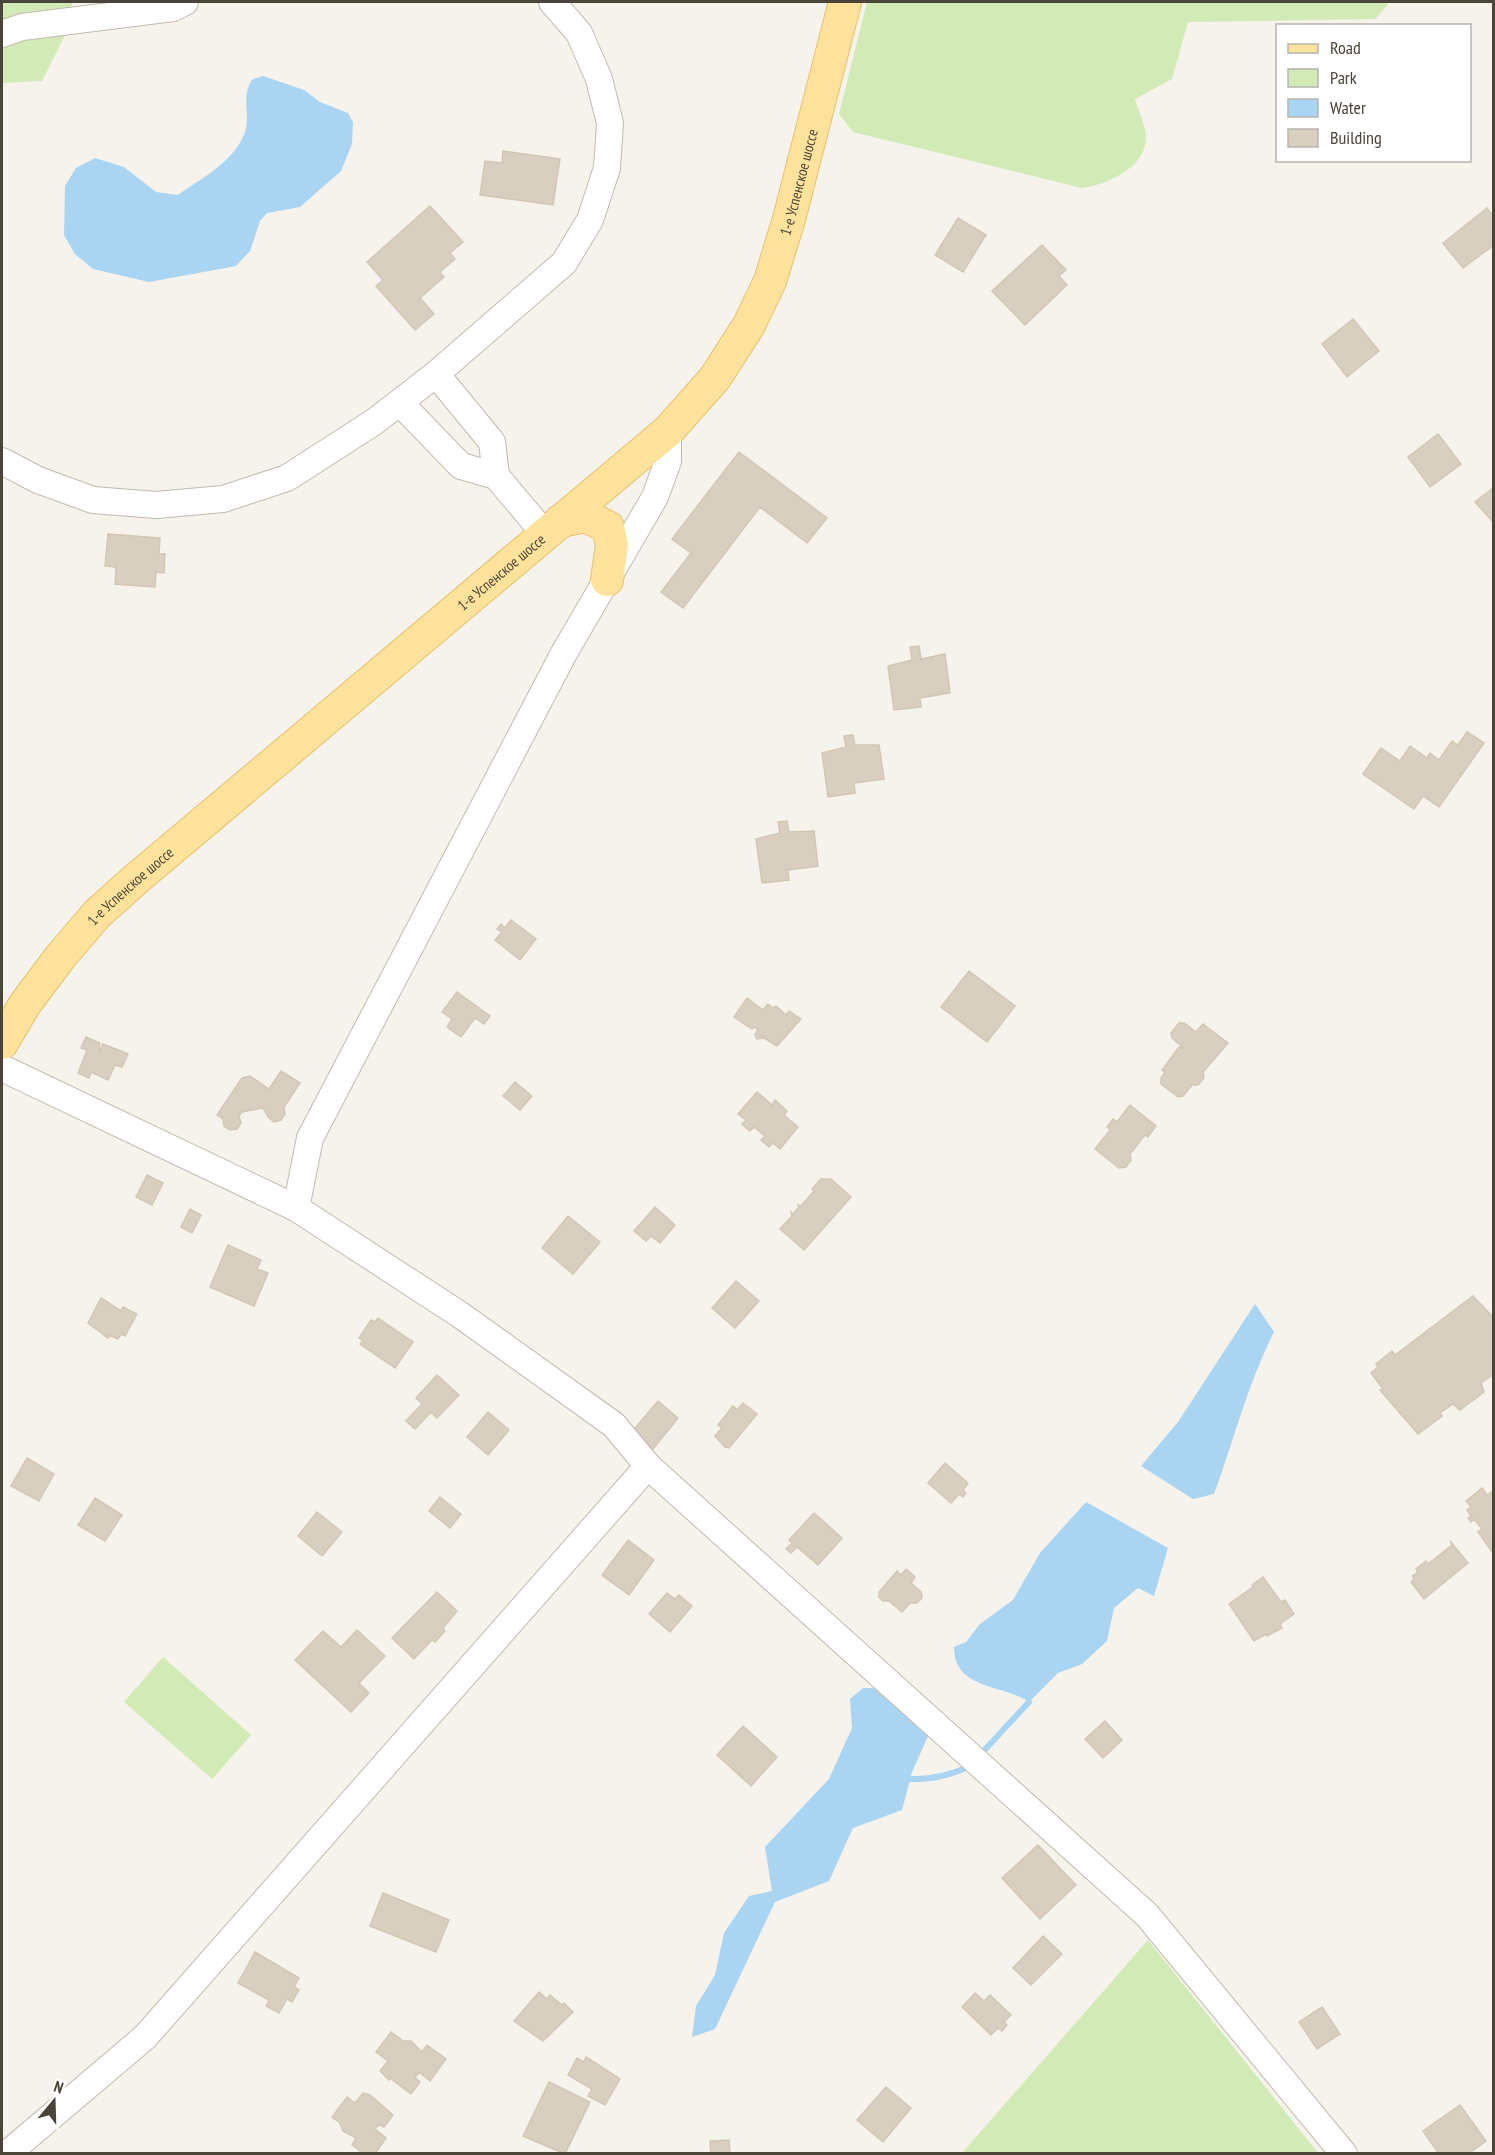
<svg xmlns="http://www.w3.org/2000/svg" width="1495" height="2155" viewBox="0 0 1495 2155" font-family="'PT Sans Narrow',sans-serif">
  <rect width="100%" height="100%" fill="#f6f3ec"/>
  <path fill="#d2eab5" d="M2,2h70v19l-30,60 -40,2z
    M867,2h520l1,3 -13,14 -187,3 -16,57 -37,20c3,12 12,29 11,41 -2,29 -41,45 -64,48l-229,-56 -14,-18z
    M163,1657l88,78 -39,44 -88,-77z
    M1148,1940l170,213h-356z"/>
  <path fill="#a9d4f2" d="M263,76l41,14 16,12 28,11 5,9 -1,22 -11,27 -41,36 -33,6 -7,8 -10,30 -14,15 -87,16 -56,-13 -18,-15 -11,-19 1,-49 11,-18 19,-10 29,9 32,25 22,3c24,-17 57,-34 67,-63 6,-18 -5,-37 8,-53z
    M1255,1304l19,28c-26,51 -40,107 -60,162l-21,5 -52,-33 37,-44z
    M1086,1502l82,46 -14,48 -16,-8 -24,20 -7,33 -25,23 -24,9 -29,29c-26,-18 -75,-12 -75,-55l12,-5 14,-18 33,-24 27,-47z
    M863,1688h10l56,46 -17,38 -10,38 -49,18 -24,53 -54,21 -60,127 -23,8 4,-31 19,-31 9,-42 25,-37 23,-5 -7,-44 64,-68 23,-51 -2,-29z"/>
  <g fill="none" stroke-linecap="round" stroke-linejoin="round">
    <path stroke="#a9d4f2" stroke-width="6" d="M980,1755l49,-53
      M911,1779c20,1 36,-3 55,-11"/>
  </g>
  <path fill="#d8cfc1" stroke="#d3c7b4" stroke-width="1.5" d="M503,151l57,8 -7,46 -73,-10 5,-34 17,2z
    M430,206l33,36 -13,11 5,6 -15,13 4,5 -24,21 14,16 -19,16 -39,-44 7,-6 -16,-18z
    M1487,208l7,9v28l-31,23 -20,-25z
    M958,218l28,17 -23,37 -28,-17z
    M1042,245l24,25 -7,6 8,9 -42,40 -33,-34z
    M1353,319l26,32 -32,26 -25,-33z
    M1438,434l23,30 -31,23 -22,-30z
    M739,452l88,66 -20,25 -47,-36 -77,101 -22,-16 30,-39 -19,-14z
    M1493,488l1,1v34l-19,-21z
    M108,534l52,4 -1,16h6l-1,19 -8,-1 -1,15 -40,-3 1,-17 -11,-1z
    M919,646l2,13 24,-5 5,39 -30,5 1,9 -27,3 -6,-44 24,-6 -2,-13z
    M1467,732l17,11 -45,64 -16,-11 -9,13 -51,-35 18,-26 19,13 10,-15 17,12 3,-5 9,7 13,-19 6,4z
    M853,735l2,10h24l5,34 -30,4 1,10 -27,4 -6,-44 24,-6 -2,-11z
    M787,821l2,11 25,-1 4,35 -30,4 1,10 -27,3 -6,-44 24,-6 -2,-11z
    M511,920l25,19 -16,21 -25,-20 7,-8 -5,-3 4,-5 4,4z
    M969,971l46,35 -28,36 -46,-35z
    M457,992l33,24 -6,8 -9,-6 -14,19 -14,-10 5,-8 -10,-7z
    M747,998l16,12 5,-6 5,4 3,-2 10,9 3,-4 12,8 -24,27 -13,-8 -7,1 -2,-4 3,-6 -4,-2 -2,2 -18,-12z
    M1179,1023h5l12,9 7,-8 25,19 -25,29 1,6 -6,7h-6l-9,11 -5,1 -17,-13v-6l4,-6 -3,-2 17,-23 5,1 -12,-10 -1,-5z
    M86,1037l14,6 -1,11 4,-10 25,10 -6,13 -7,-2 -7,15 -17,-8 -2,6 -11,-5 9,-23 -6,-2z
    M281,1071l19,12 -16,24 1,7 -4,6 -7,2 -6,-5 -5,-9 -21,4 -3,4 2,7 -4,6 -7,1 -6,-4 -1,-7 -6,-4 25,-37 8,-2 19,13z
    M515,1082l17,14 -12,14 -17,-14z
    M757,1092l15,13 3,-5 12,11 -3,4 14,12 -18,22 -7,-6 -4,4 -8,-7 4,-4 -11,-9 -4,4 -8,-7 4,-4 -8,-6z
    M1130,1105l26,21 -8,11 -3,-2 -15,19 1,6 -5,7 -7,1 -24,-19 15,-19 -3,-3 6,-8 4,3z
    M147,1175l16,8 -11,22 -16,-8z
    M821,1179h10l20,18 -47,53 -24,-21 12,-13 -1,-4 2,2 6,-7 -1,-2 3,1 13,-15 -2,-2z
    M655,1207l20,18 -15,18 -9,-7 -5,5 -12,-10z
    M190,1209l11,6 -9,18 -11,-6z
    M568,1216l32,26 -27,32 -31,-26z
    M228,1245l33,15 -4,9 11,4 -14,33 -44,-19z
    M736,1281l23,20 -24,27 -23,-20z
    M1473,1296l21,22v56l-13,9 3,9 -24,18 -7,-6 -13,9 2,3 -24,18 -38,-44 3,-1 -12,-16 7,-6 -2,-3 16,-13 3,4z
    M101,1298l20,13 2,-4 14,7 -12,22 -4,-2 -3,5 -9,-4 -1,3 -20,-15z
    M378,1318l35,24 -18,26 -35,-24 3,-4 -4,-2 12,-18 4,2z
    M437,1375l22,20 -22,23 -6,-6 -16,17 -9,-8 16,-17 -6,-6z
    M658,1401l20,17 -25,31 -21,-17z
    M743,1403l14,11 -28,34 -4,-1 -10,-11 7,-8 -4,-3 15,-19 4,4z
    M488,1412l21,18 -21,25 -21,-18z
    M27,1458l27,16 -15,27 -28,-15z
    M945,1463l23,20 -5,7 3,3 -3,4 -4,-3 -8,9 -23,-20z
    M1482,1488l5,7 7,-5 -2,62 -14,-20 4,-3 -8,-10 -3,3 -3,-4 3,-2 -4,-6 4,-3 -5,-6z
    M440,1497l21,17 -11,14 -21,-17z
    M95,1498l27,17 -17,26 -27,-16z
    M317,1512l25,20 -20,24 -24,-20z
    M814,1513l28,25 -24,27 -21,-18 -6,6 -5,-4 6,-6 -3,-3z
    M628,1540l26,20 -25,35 -27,-20z
    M1450,1541l18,22 -44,36 -13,-17 3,-3 -2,-3 6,-4 -2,-3 10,-8 2,3 24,-19z
    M906,1569l9,8 -4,6 10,9 1,6 -5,5h-7l-8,9 -13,-11h-6l-4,-4v-5l18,-21 4,4z
    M1263,1577l18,25 4,-2 9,14 -14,10 2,4 -15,8 -1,-2 -12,7 -25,-37 24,-17 -1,-2z
    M437,1592l20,19 -14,17 2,3 -10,11 -3,-2 -18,19 -22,-21z
    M667,1593l8,6 4,-4 13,11 -22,26 -21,-18z
    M357,1630l28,26 -26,27 10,10 -18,19 -56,-52 28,-29 18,16z
    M1105,1721l17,19 -19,18 -18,-19z
    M743,1726l34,31 -26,29 -34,-31z
    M1038,1845l38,40 -36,34 -38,-41z
    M383,1893l66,27 -13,32 -66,-26z
    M1043,1936l19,18 -31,31 -18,-17z
    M255,1952l44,26 -5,9 5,3 -7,12 -5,-3 -8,14 -13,-7 3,-6 -31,-17z
    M539,1992l8,7 3,-4 12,10 2,-2 9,9 -30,29 -29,-20z
    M975,1993l9,8 6,-6 21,20 -7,7 3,3 -5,6 -4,-3 -7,7 -29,-28z
    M1322,2007l18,27 -23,15 -18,-27z
    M391,2032l12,9h8l11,11 5,-7 19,14 -16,22 -11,-9 -4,6 5,4 -9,12 -21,-16 -1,2 -9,-9 8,-10 -12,-9z
    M586,2057l34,22 -15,26 -17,-9 4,-7 -24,-14 9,-17 7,4z
    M549,2082l41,20 -25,52 -42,-18z
    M886,2087l25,21 -28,34 -26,-22z
    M363,2093l7,2 23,20 -9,12 -5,-3 -4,5 11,9 -11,16h-11l-12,-9 4,-7 -13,-7 -3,-8 -8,-6 15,-20 8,6z
    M1460,2105l26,36 -18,13h-29l-16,-23z
    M729,2140l1,14h-19l-1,-13z"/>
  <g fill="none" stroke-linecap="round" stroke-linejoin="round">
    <g stroke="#c2bbae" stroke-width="28">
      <path id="minor" d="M2,34l20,-7 151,-19 12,-6
        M436,374l56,68 4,34 49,58
        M400,403l61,63 35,10
        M2,461l36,19 55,20 63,5 67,-6 64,-21 87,-56 62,-48 128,-111 26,-43 17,-52 3,-45 -11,-44 -20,-46 -27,-31
        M2,1068l294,140 163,106 155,111 34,41 -503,571 -138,117
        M296,1208l14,-70 254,-485 91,-156 13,-36v-30
        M648,1466l499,449 197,239"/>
    </g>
    <g stroke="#e6c16a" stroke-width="34">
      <g id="major">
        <path d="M560,521l25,-5 23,11 4,18 -5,35"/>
        <path id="s1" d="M2,1043l23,-39 36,-48 36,-42 39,-35 532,-448 47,-53 34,-53 21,-44 19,-62 56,-217"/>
      </g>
    </g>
    <use href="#minor" stroke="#fff" stroke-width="26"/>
    <use href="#major" stroke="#ffe39c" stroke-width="32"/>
  </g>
  <g text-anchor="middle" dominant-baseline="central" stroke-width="5" stroke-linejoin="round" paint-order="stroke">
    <g font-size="15" fill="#4b4439" stroke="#fff">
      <text stroke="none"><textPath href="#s1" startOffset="1194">1-е Успенское шоссе</textPath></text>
      <text stroke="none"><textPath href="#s1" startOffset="690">1-е Успенское шоссе</textPath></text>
      <text stroke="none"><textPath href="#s1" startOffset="204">1-е Успенское шоссе</textPath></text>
    </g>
  </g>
  <rect width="1495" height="2155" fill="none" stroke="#4b4439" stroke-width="6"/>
  <rect x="1276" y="24" width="195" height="138" fill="#ffffff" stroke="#b7b4b0" stroke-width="1.5"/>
  <rect x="1288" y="44" width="30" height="9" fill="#ffe39c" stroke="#b7b4b0" stroke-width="1.5"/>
  <text x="1330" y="54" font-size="18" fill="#4b4439">Road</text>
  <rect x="1288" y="69" width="30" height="18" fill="#d2eab5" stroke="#b7b4b0" stroke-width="1.5"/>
  <text x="1330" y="84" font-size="18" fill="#4b4439">Park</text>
  <rect x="1288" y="99" width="30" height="18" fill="#a9d4f2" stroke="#b7b4b0" stroke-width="1.5"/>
  <text x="1330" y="114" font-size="18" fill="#4b4439">Water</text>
  <rect x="1288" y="129" width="30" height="18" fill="#d8cfc1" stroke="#b7b4b0" stroke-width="1.5"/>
  <text x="1330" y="144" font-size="18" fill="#4b4439">Building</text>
  <g transform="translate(54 2101) rotate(19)" stroke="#ffffff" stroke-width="4.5" paint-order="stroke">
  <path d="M0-4.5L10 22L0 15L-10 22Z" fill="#4b4439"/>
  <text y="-9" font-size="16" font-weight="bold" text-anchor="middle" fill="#4b4439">N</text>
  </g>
</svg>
